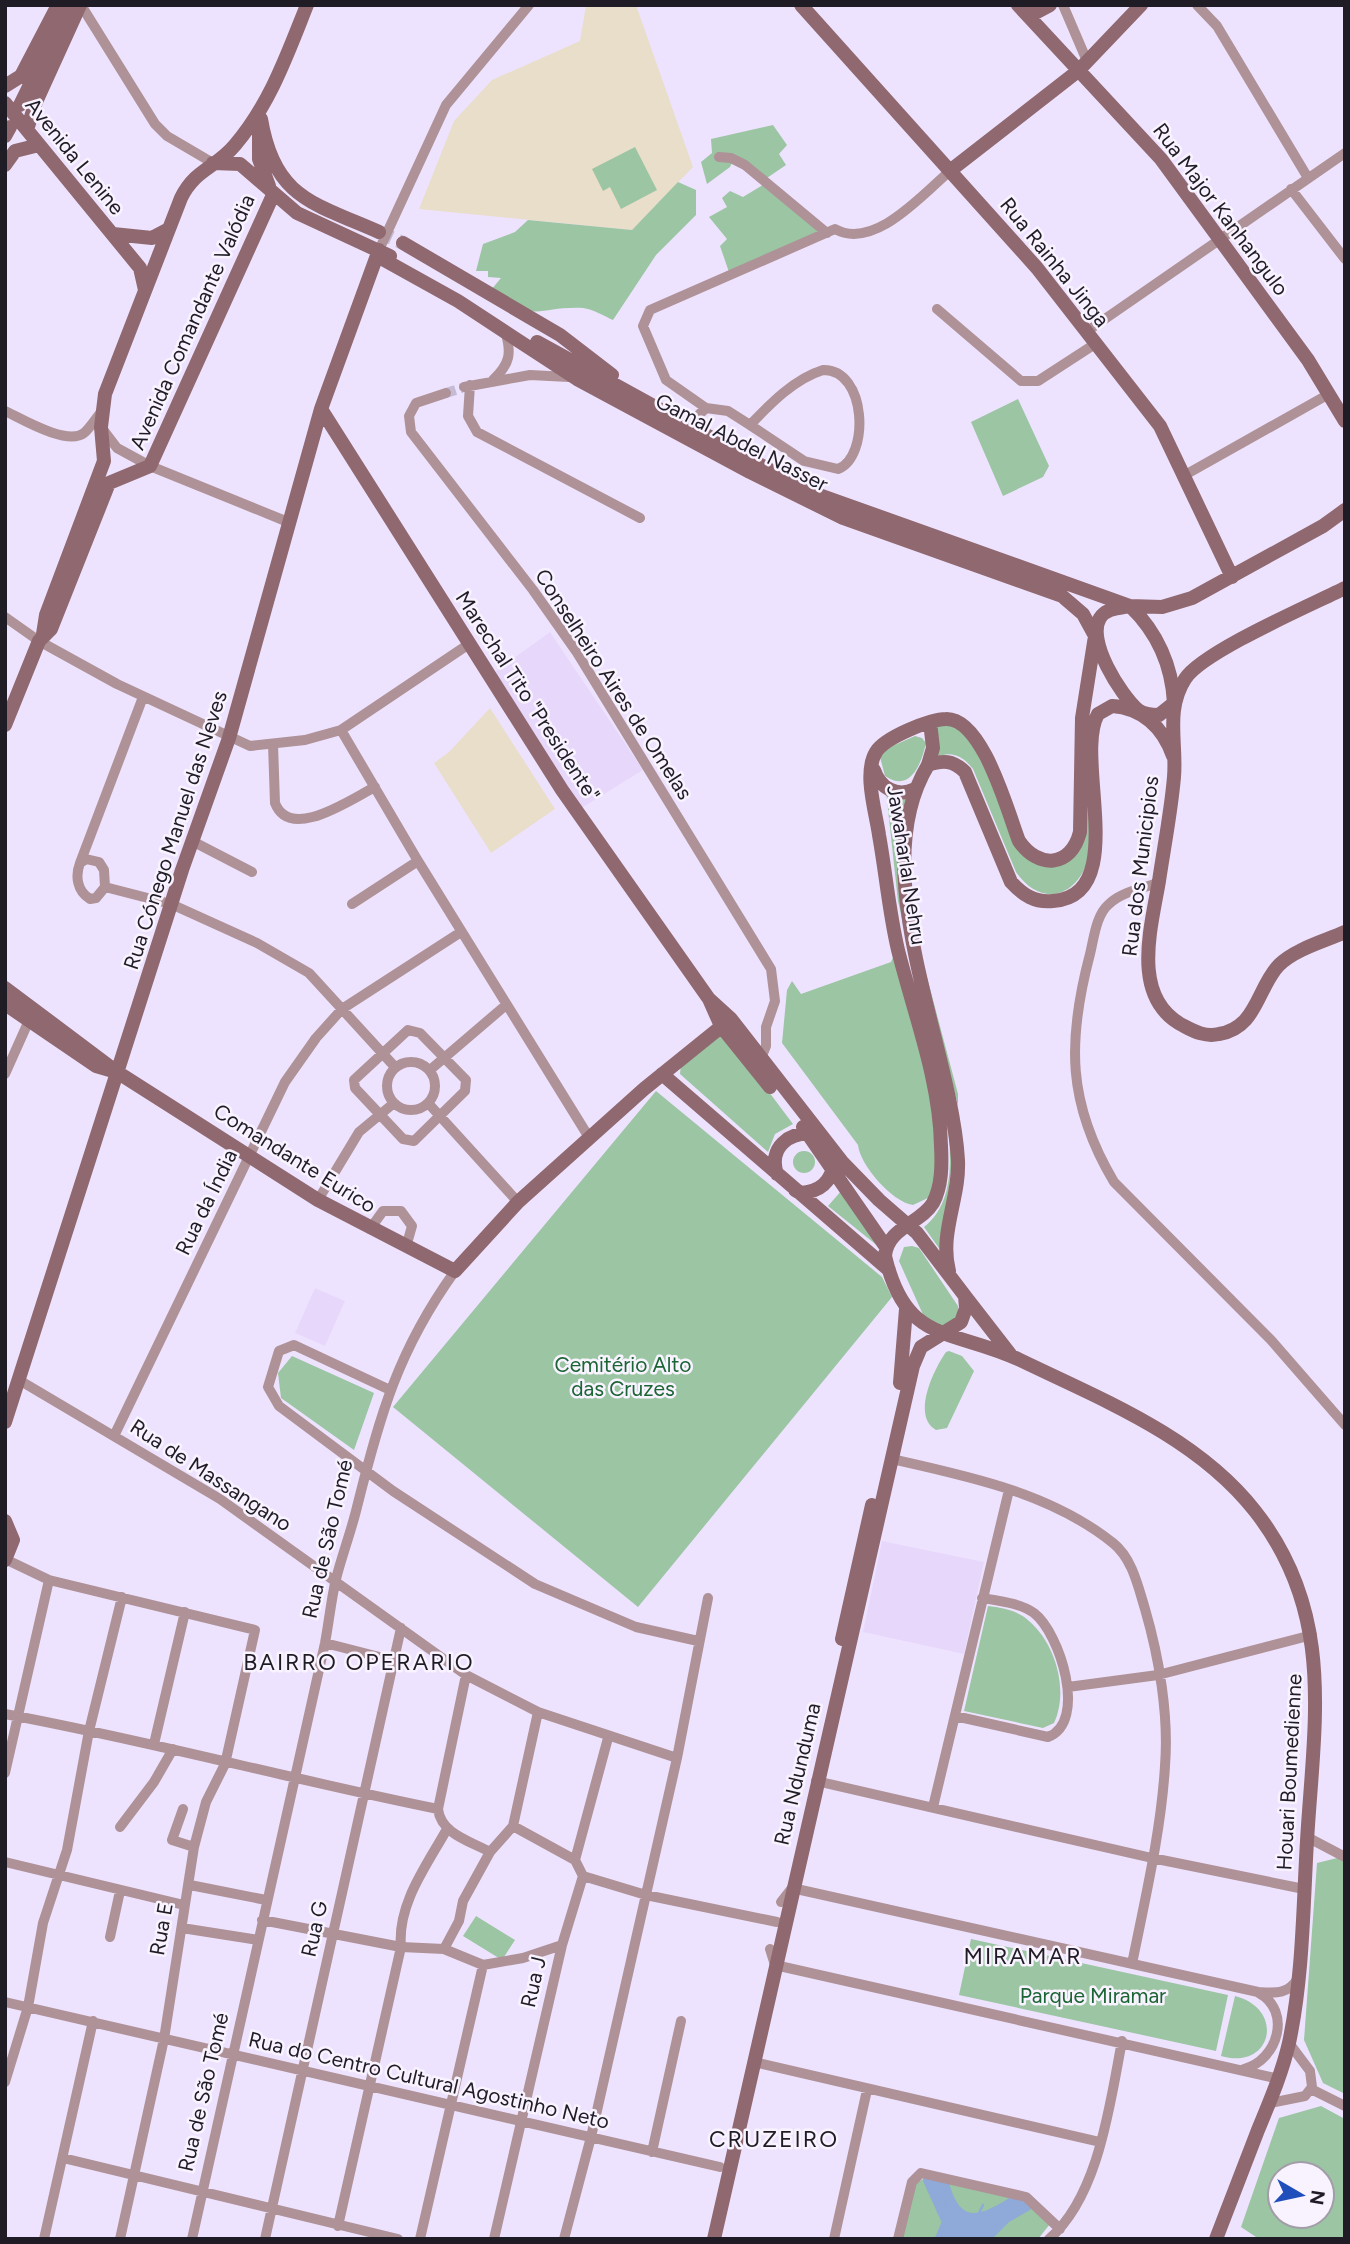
<svg xmlns="http://www.w3.org/2000/svg" width="1350" height="2244" viewBox="0 0 1350 2244" font-family="Figtree,sans-serif">
  <rect width="100%" height="100%" fill="#eee3ff"/>
  <path fill="#e7d8fb" d="M550,632l93,138 -63,39 -87,-136z
    M315,1288l30,13 -20,45 -30,-13z
    M882,1541l102,21 -20,92 -101,-22z"/>
  <path fill="#e8dec9" d="M586,5h50l57,162 -61,63 -213,-21 35,-88 38,-41 88,-39z
    M490,708l65,101 -64,44 -57,-90 15,-11z"/>
  <path fill="#9bc5a3" fill-rule="evenodd" d="M773,125l14,20 -8,9 7,11 -22,15 -30,-21 -4,8 -23,17 -6,-22 11,-9 -1,-14z
    M635,147l22,43 -36,19 -11,-22 -7,4 -11,-22z
    M678,182l18,8v25l-40,40 -43,65c-9,-4 -20,-11 -30,-12 -46,-2 -48,17 -92,-18l10,-12 -13,-1v-6h-12l7,-27 32,-12 13,-12 104,10z
    M766,183l61,50 -97,42 -10,-29 7,-7 -18,-22 18,-10 -5,-9 8,-7 13,6z
    M1018,399l31,67 -6,11 -40,19 -32,-74z
    M1094,714l-5,143c-12,41 -48,51 -73,15l-43,-103c-11,-14 -22,-19 -39,-11l2,-33h19l16,17 60,117 47,-6 7,-13z
    M915,736l7,2 4,5c-5,22 -16,50 -41,33l-5,-19 8,-9z
    M886,791l12,4 13,-3 -9,57 2,58 48,228v29l-11,87 -17,-24c32,-25 27,-73 23,-108l-49,-218z
    M895,953c20,72 56,172 35,244l-17,8c-21,-3 -53,-40 -55,-60l-76,-102 5,-53 5,-9 9,13 90,-32z
    M924,966l34,128v12z
    M717,1035h9l67,89 -18,10 -7,18 -88,-78 1,-10z
    M656,1091l226,186 10,20 -254,310 -245,-200z
    M793 1162a11 11 0 1 1 22 0a11 11 0 1 1-22 0Z
    M842,1190l42,61 -56,-45z
    M912,1246l7,2 39,58v10l-14,12 -19,-9 -26,-58 5,-14z
    M949,1351l13,5 12,15 -27,57 -11,2c-25,-14 -2,-61 10,-78z
    M292,1356l82,37 -20,57 -73,-52 -3,-25z
    M988,1606c15,2 29,4 41,15 27,23 40,70 25,102l-11,5 -79,-17z
    M1341,1857l4,3v234l-22,-11 -19,-43 13,-177z
    M476,1916l39,24 -13,20 -39,-24z
    M971,1939l257,56 -12,56 -257,-56z
    M1235,1996c51,13 37,75 -14,60z
    M1321,2106l24,13v120h-86l-18,-12 38,-109zM1280,2174h42v42h-42z
    M925,2178l105,24 20,22 -12,15h-137l15,-56z"/>
  <path fill="#8fa9d9" d="M928,2180l16,3c12,50 39,38 73,16l10,7 -21,12 -21,21h-45l7,-17z"/>
  <g fill="none" stroke-linecap="round" stroke-linejoin="round">
    <path stroke="#8fa9d9" stroke-width="2.5" d="M938,2212l8,7
      M975,2221l8,-16"/>
    <path stroke="#8fa9d9" stroke-width="10" d="M940,2239l7,-17 -19,-42 16,3c12,49 39,39 73,16l10,7 -21,12 -21,21"/>
    <path stroke="#c5bbd4" stroke-width="10" stroke-dasharray="10 5" stroke-linecap="butt" d="M446,393l16,-5"/>
    <path stroke="#c5bbd4" stroke-width="14" stroke-dasharray="14 7" stroke-linecap="butt" d="M379,232l24,11"/>
    <path stroke="#ae9297" stroke-width="10" d="M81,5l74,119 12,12 46,27
      M1063,5l24,56
      M1197,5l20,21 91,152
      M719,157l12,1 14,7 82,68
      M1291,189l54,70
      M379,250l67,-145 83,-100
      M937,309l84,72h17l57,-37
      M1086,332l259,-179
      M823,370c44,-1 47,87 15,99l-34,-8 -54,-36c20,-21 44,-46 73,-55z
      M493,380c17,-16 19,-27 12,-49
      M470,385l-2,31 9,16 163,86
      M464,387l66,-12 39,2
      M446,393l-30,10 -7,13 2,16 122,158 43,61 195,318 4,32 -9,26v19l-7,17
      M706,408l-40,-28 -23,-54 7,-16 185,-81c39,22 88,-35 116,-59
      M5,411c17,8 62,35 79,22 6,-5 12,-15 18,-22
      M689,424l17,-16 22,3 22,14
      M101,427l16,21 33,18 138,56
      M1185,475l144,-81
      M5,617l34,24 78,43 133,62 55,-6 36,-10 128,-86
      M341,730l77,131 172,278
      M273,744l2,59c15,39 76,-4 100,-16
      M192,841l60,31
      M80,863l6,-4 13,3 5,8 1,17 -9,11 -6,1c-13,-8 -15,-23 -10,-36l63,-166
      M1158,883c-15,5 -37,9 -49,21 -13,11 -15,34 -19,50 -23,87 -23,149 24,228l157,158 74,85
      M105,887l66,17 86,39 52,30 86,94
      M352,904l66,-43
      M408,1030l12,3 46,47 -1,11 -51,50 -11,-2 -48,-51 -1,-8z
      M387 1086a24 24 0 1 1 48 0a24 24 0 1 1-48 0Z
      M430,1070l76,-65
      M5,1074l26,-58
      M428,1103l90,99
      M318,1200l41,-68 35,-29
      M370,1229l13,-18h18l11,15 -6,21
      M19,1380l201,119 246,176 72,37 139,46
      M390,1390l-96,-45 -15,6 -11,36 11,19 114,85 142,93 101,43 62,14
      M114,1436l171,-354 31,-44 26,-29 119,-77
      M892,1459c76,17 159,34 221,84 19,15 25,43 32,66 14,48 24,106 20,157 -4,66 -20,133 -33,198
      M5,1559l44,21 206,50 -30,134 -19,38 -12,45 -30,192 -44,200
      M325,1643l70,18
      M1068,1687l90,-12 154,-40
      M5,1714c146,27 288,66 433,95 3,25 32,32 52,43l23,-26 62,34
      M955,1716l93,21c40,-15 12,-104 -14,-124 -14,-10 -34,-12 -52,-15
      M154,1744l31,-132
      M5,1773l44,-193
      M816,1781l336,77 152,31
      M933,1807l76,-317
      M183,1809l-11,31 22,7
      M438,1809l28,-134
      M513,1826l25,-114
      M120,1827l34,-45 19,-33
      M1307,1837l38,20
      M5,1862l179,43
      M583,1876l63,19 131,27
      M190,1885l76,15
      M781,1902l11,-14 466,104c17,1 30,3 40,-14
      M262,1920l139,27 43,2 39,16 40,-7 39,-13
      M182,1928l76,12
      M110,1937l10,-46
      M444,1949l15,-28 4,-20 27,-49
      M770,1949l5,16 504,114
      M5,2002l715,165
      M754,2062l346,80
      M1244,2069c34,-9 48,-58 15,-76
      M5,2082l23,-75 15,-84 24,-73 22,-119 33,-134
      M1311,2089l34,17
      M1270,2103l35,-7 7,-9 -2,-16 -21,-28
      M652,2152l29,-131
      M63,2158l335,81
      M338,2226l63,-279c-4,-43 26,-82 46,-118
      M44,2239l49,-218
      M192,2239l133,-596c4,-21 6,-43 11,-64 6,-24 15,-47 21,-72 23,-92 41,-157 98,-236
      M265,2239l136,-611
      M420,2239l63,-274
      M494,2239l68,-294 21,-69 -8,-16 33,-122
      M564,2239l27,-102 86,-379 31,-160
      M834,2239l33,-149
      M898,2239l14,-57 9,-9 105,24 34,32
      M1049,2239c50,-43 61,-136 73,-198"/>
    <path stroke="#90686f" stroke-width="14" d="M801,5l236,263 123,158 72,151
      M1018,5l143,154 147,201 37,61
      M1024,11l11,2 15,-8
      M5,86l16,-10 37,-71
      M5,103l135,165 5,22
      M20,105l49,-100
      M261,119c13,79 52,84 118,113
      M27,130l8,-26 45,-99
      M259,131v28l10,27
      M5,136l5,-9
      M213,163l27,1 57,49 93,43
      M5,165l10,-14 24,-6
      M951,170l127,-99 63,-66
      M113,234l39,4 17,-9
      M403,243l157,92 52,40
      M377,256l81,45 119,78 173,93 93,46 219,78 21,18 12,22 -13,82 -2,114c-9,36 -42,37 -61,9 -11,-28 -36,-123 -73,-122 -16,0 -62,19 -70,33 -13,21 0,61 3,83 7,39 10,77 19,115 16,64 42,130 43,196 1,19 1,40 -8,57 -12,20 -46,25 -48,53 21,89 66,72 135,104 83,40 177,77 235,151 81,103 59,211 52,330 -4,67 -4,136 -18,202 -7,30 -19,58 -31,87 -14,36 -28,72 -42,109
      M537,342l271,149 322,115 32,1 30,-9 131,-72 22,-16
      M321,409l241,381 147,209 12,27 49,61
      M1345,588c-34,17 -143,64 -160,91 -20,31 -8,64 -11,98 -3,35 -10,70 -15,104 -8,47 -29,118 25,145 11,6 22,11 35,8 38,-6 38,-46 60,-69 16,-16 46,-24 66,-33
      M1130,606c27,26 42,60 44,97l-15,12c-7,0 -15,0 -21,-5 -18,-16 -52,-70 -38,-92 6,-10 20,-10 30,-12z
      M43,634l3,-19 58,-154 -3,-34 4,-33 76,-196c14,-29 35,-30 54,-53 35,-41 52,-90 72,-140
      M5,725l34,-84 12,-12 58,-146 41,-17 123,-271
      M928,765l5,-17 -3,-26
      M874,770c6,18 23,28 41,19
      M5,988l112,84 201,128 137,71 63,-69 126,-113 83,-67
      M709,999l22,20 112,144 36,37 38,33 48,63 1,12 -5,14 -40,25 -8,19 -199,873
      M5,1004l91,62 17,5
      M662,1074l227,196
      M803,1127l83,120
      M777,1174c-9,-26 12,-43 37,-40
      M795,1190l5,3c20,-1 31,-11 34,-30
      M949,1271c-10,-38 11,-73 9,-111 -7,-117 -95,-288 -30,-395 15,-5 25,-5 37,7l46,110c12,13 24,21 42,19 78,-6 20,-144 45,-187l14,-8c30,2 51,21 61,50
      M965,1296l45,58
      M900,1383l6,-74
      M5,1422l177,-552 47,-132 92,-329 58,-159
      M5,1521l8,19 -8,20
      M842,1639l30,-134"/>
  </g>
  <g text-anchor="middle" dominant-baseline="central" stroke-width="5" stroke-linejoin="round" paint-order="stroke">
    <g font-size="21" fill="#201c26" stroke="#f8f3ff">
      <text transform="translate(75 156) rotate(51)">Avenida Lenine</text>
      <text transform="translate(1221 209) rotate(53)">Rua Major Kanhangulo</text>
      <text transform="translate(1055 262) rotate(51)">Rua Rainha Jinga</text>
      <text transform="translate(192 322) rotate(-66)">Avenida Comandante Valódia</text>
      <text transform="translate(742 442) rotate(27)">Gamal Abdel Nasser</text>
      <text transform="translate(614 684) rotate(57)">Conselheiro Aires de Omelas</text>
      <text transform="translate(528 696) rotate(57)">Marechal Tito "Presidente"</text>
      <text transform="translate(175 830) rotate(-72)">Rua Cónego Manuel das Neves</text>
      <text transform="translate(907 865) rotate(81)">Jawaharlal Nehru</text>
      <text transform="translate(1140 866) rotate(-83)">Rua dos Municipios</text>
      <text transform="translate(295 1158) rotate(32)">Comandante Eurico</text>
      <text transform="translate(206 1202) rotate(-64)">Rua da Índia</text>
      <text transform="translate(211 1475) rotate(33)">Rua de Massangano</text>
      <text transform="translate(327 1539) rotate(-77)">Rua de São Tomé</text>
      <text transform="translate(1289 1772) rotate(-87)">Houari Boumedienne</text>
      <text transform="translate(797 1774) rotate(-77)">Rua Ndunduma</text>
      <text transform="translate(161 1929) rotate(-80)">Rua E</text>
      <text transform="translate(314 1929) rotate(-77)">Rua G</text>
      <text transform="translate(533 1982) rotate(-77)">Rua J</text>
      <text transform="translate(429 2080) rotate(13)">Rua do Centro Cultural Agostinho Neto</text>
      <text transform="translate(203 2092) rotate(-77)">Rua de São Tomé</text>
    </g>
    <g font-size="21" fill="#1b6534" stroke="#f8f3ff">
      <text x="623" y="1364">Cemitério Alto<tspan x="623" dy="24">das Cruzes</tspan></text>
      <text x="1093" y="1995">Parque Miramar</text>
    </g>
    <g font-size="23" letter-spacing="2" fill="#201c26" stroke="#f8f3ff">
      <text x="359" y="1662">BAIRRO OPERARIO</text>
      <text x="1023" y="1956">MIRAMAR</text>
      <text x="774" y="2139">CRUZEIRO</text>
    </g>
  </g>
  <rect width="1350" height="2244" fill="none" stroke="#201c26" stroke-width="14"/>
  <g transform="translate(1301 2195) rotate(99)"><circle r="33" fill="#f8f3ff" stroke="#a29da8" stroke-width="2"/>
  <path d="M0-5L12 26L0 18L-12 26Z" fill="#204fbc"/>
  <text y="-10" font-size="19" font-weight="bold" text-anchor="middle" fill="#201c26">N</text>
  </g>
</svg>
